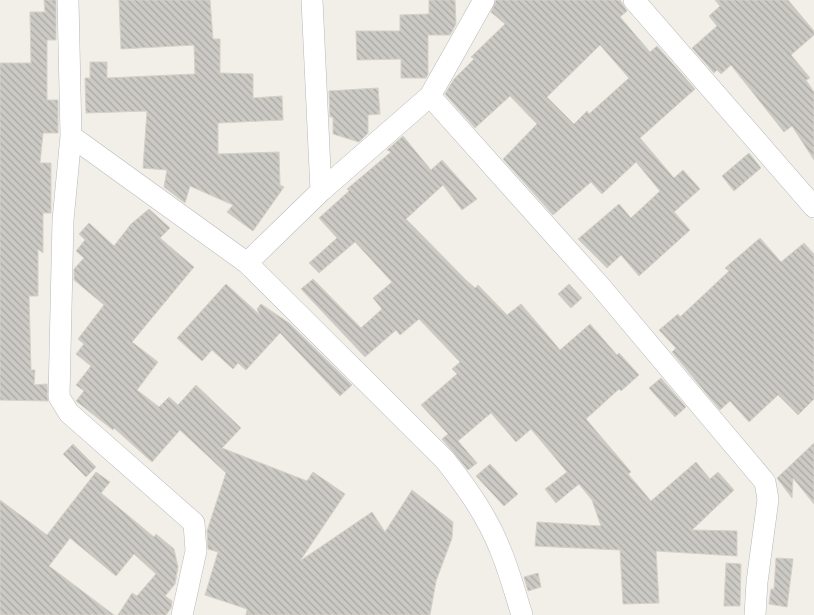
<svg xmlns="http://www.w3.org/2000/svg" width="814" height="615" viewBox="0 0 814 615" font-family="'Source Sans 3',sans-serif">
  <defs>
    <pattern id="building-back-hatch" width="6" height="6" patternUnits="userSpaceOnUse" patternTransform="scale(1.25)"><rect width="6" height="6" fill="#cccac5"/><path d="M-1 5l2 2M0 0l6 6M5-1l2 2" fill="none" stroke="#a9a8a4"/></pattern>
  </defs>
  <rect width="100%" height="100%" fill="#f1efe8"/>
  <path fill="url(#building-back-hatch)" stroke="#d6d1c6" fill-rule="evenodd" d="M44,0h12v40h-9v60h11v33h-15l-3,30h11v50h-8v40l-5,-4v47h-9l2,74h4l-1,15 13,-1 1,17 -48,-1v-337h31l-1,-51h15z
    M119,0h91l3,39h7v34l33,1v24l29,-2 1,24 -65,3v31l61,-2 1,33 4,2 -31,44 -26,-19 6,-7 -43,-19 -5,17 -21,-16 3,-17 -24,-2 4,-57 -61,2 -1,-35h5v-16h17v16l88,-4 -1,-29 -73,4z
    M429,0h26l1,24 -6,11h-22v39l-2,4h-25v-19l-44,1 -1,-29h44v-16l29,-1z
    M496,0h124l7,11 -7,6 30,35 7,-6 38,43 -55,49 34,40 9,-8 17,19 -26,23 16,18 -51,46 -18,-21 -14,13 -29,-29 41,-35 12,14 29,-27 -24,-29 -34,32 -11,-12 -38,33 -50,-56 34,-35 -27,-28 -35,32 -30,-34 9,-15 20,-20 -3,-2 34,-33 -14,-12zM600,45l29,33 -40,36 -2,-3 -13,13 -27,-27z
    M715,0h73l26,31v4l-23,20 19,23 -4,2 8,12v68l-22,-34 -8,6 -53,-67 -10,9 -4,-4 -3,3 -22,-25 25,-22 -8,-10 11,-10z
    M378,88l2,26 -12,1v18l-9,9 -26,-8v-17h-3l-1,-26z
    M403,136l28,34 11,-10 35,39 -15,11 -19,-25 -37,34 60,61 9,8 3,-3 29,30 14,-11 39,46 30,-26 27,31 2,-2 20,22 -18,16 -2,-2 -33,30 45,53 -3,2 23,27 45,-39 14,17 8,-7 16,18 -42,40 45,1v25l-81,-5 3,52 -36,1 -3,-54 -85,-4 2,-24 64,4 -9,-26 -13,-16 -23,19 -11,-14 22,-17 -36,-43 -15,13 -25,-29 -33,28 19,22 -9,7 -26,-31 6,-5 -27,-29 36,-31 -5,-5 8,-7 -41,-43 -19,16 -4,-5 -31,27 -64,-68 12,-10 48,49 21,-19 -9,-11 19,-16 -37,-40 -36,31 -10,-10 28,-25 -18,-20 30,-27 -2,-2 44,-37 -4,-2z
    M749,153l12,15 -27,23 -12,-15z
    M149,209l21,19 -10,10 34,29 -62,75 26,20 -21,28 22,17 10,-10 9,8 18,-20 45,43 -19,20 85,33 6,-9 32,22 -45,67 72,-49 13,20 27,-42 41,32 -1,16 -16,43 -6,34h-184l1,-6 -42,-14 13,-43 -10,-3 -1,-18 19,-58 -46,-43 -28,32 -38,-34 -1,2 -37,-29 8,-10 -8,-6 15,-19 -15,-12 8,-10 -6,-5 26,-34 -30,-25v-11l10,-11 -8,-7 9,-11 -6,-6 10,-11 25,23 17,-22z
    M760,238l21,24 23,-19 10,11v145l-16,16 -20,-20 -29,27 -19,-21 -10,9 -48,-58 4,-4 -17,-18 19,-16 2,3 49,-46 -4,-3z
    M226,284l34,31 -3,-6 4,-5 28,19 63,62 -12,11 -60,-63 -34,37 -8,-7 -5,6 -21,-19 -10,11 -25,-23z
    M569,284l13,14 -11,10 -13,-14z
    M661,378l25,29 -11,10 -26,-29z
    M814,443v61l-21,-26 -1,20 -15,-20z
    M73,444l23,23 -10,10 -23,-23z
    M490,464l28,30 -14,12 -28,-30z
    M96,472l14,10 -9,11 53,44 2,-3 18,15 4,18 -3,17 -10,12 7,5 -1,7 -5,7h-48l14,-22 5,3 19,-22 -22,-20 -18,22 -46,-38 -21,28 65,49h-114v-115l47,35z
    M776,558l17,1 -6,48 -18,-3 2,-15h3z
    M726,563l15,1 -1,42h-16z
    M538,573l3,14 -13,4 -4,-14z"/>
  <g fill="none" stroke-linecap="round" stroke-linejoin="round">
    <g stroke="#b5b8bc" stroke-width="22">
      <path id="minor" d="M68,0l3,136 -8,84 -4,177 10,16 125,110 2,28 -14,64
        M312,0l9,191
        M634,0l180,207
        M430,96l170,190 165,196 3,17 -11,83 -2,33
        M71,136l176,127 198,197c22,28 42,56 55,89 9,21 15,44 22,66
        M247,263l74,-72 109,-95 54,-96"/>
    </g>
    <use href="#minor" stroke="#fff" stroke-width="21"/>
  </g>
</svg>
